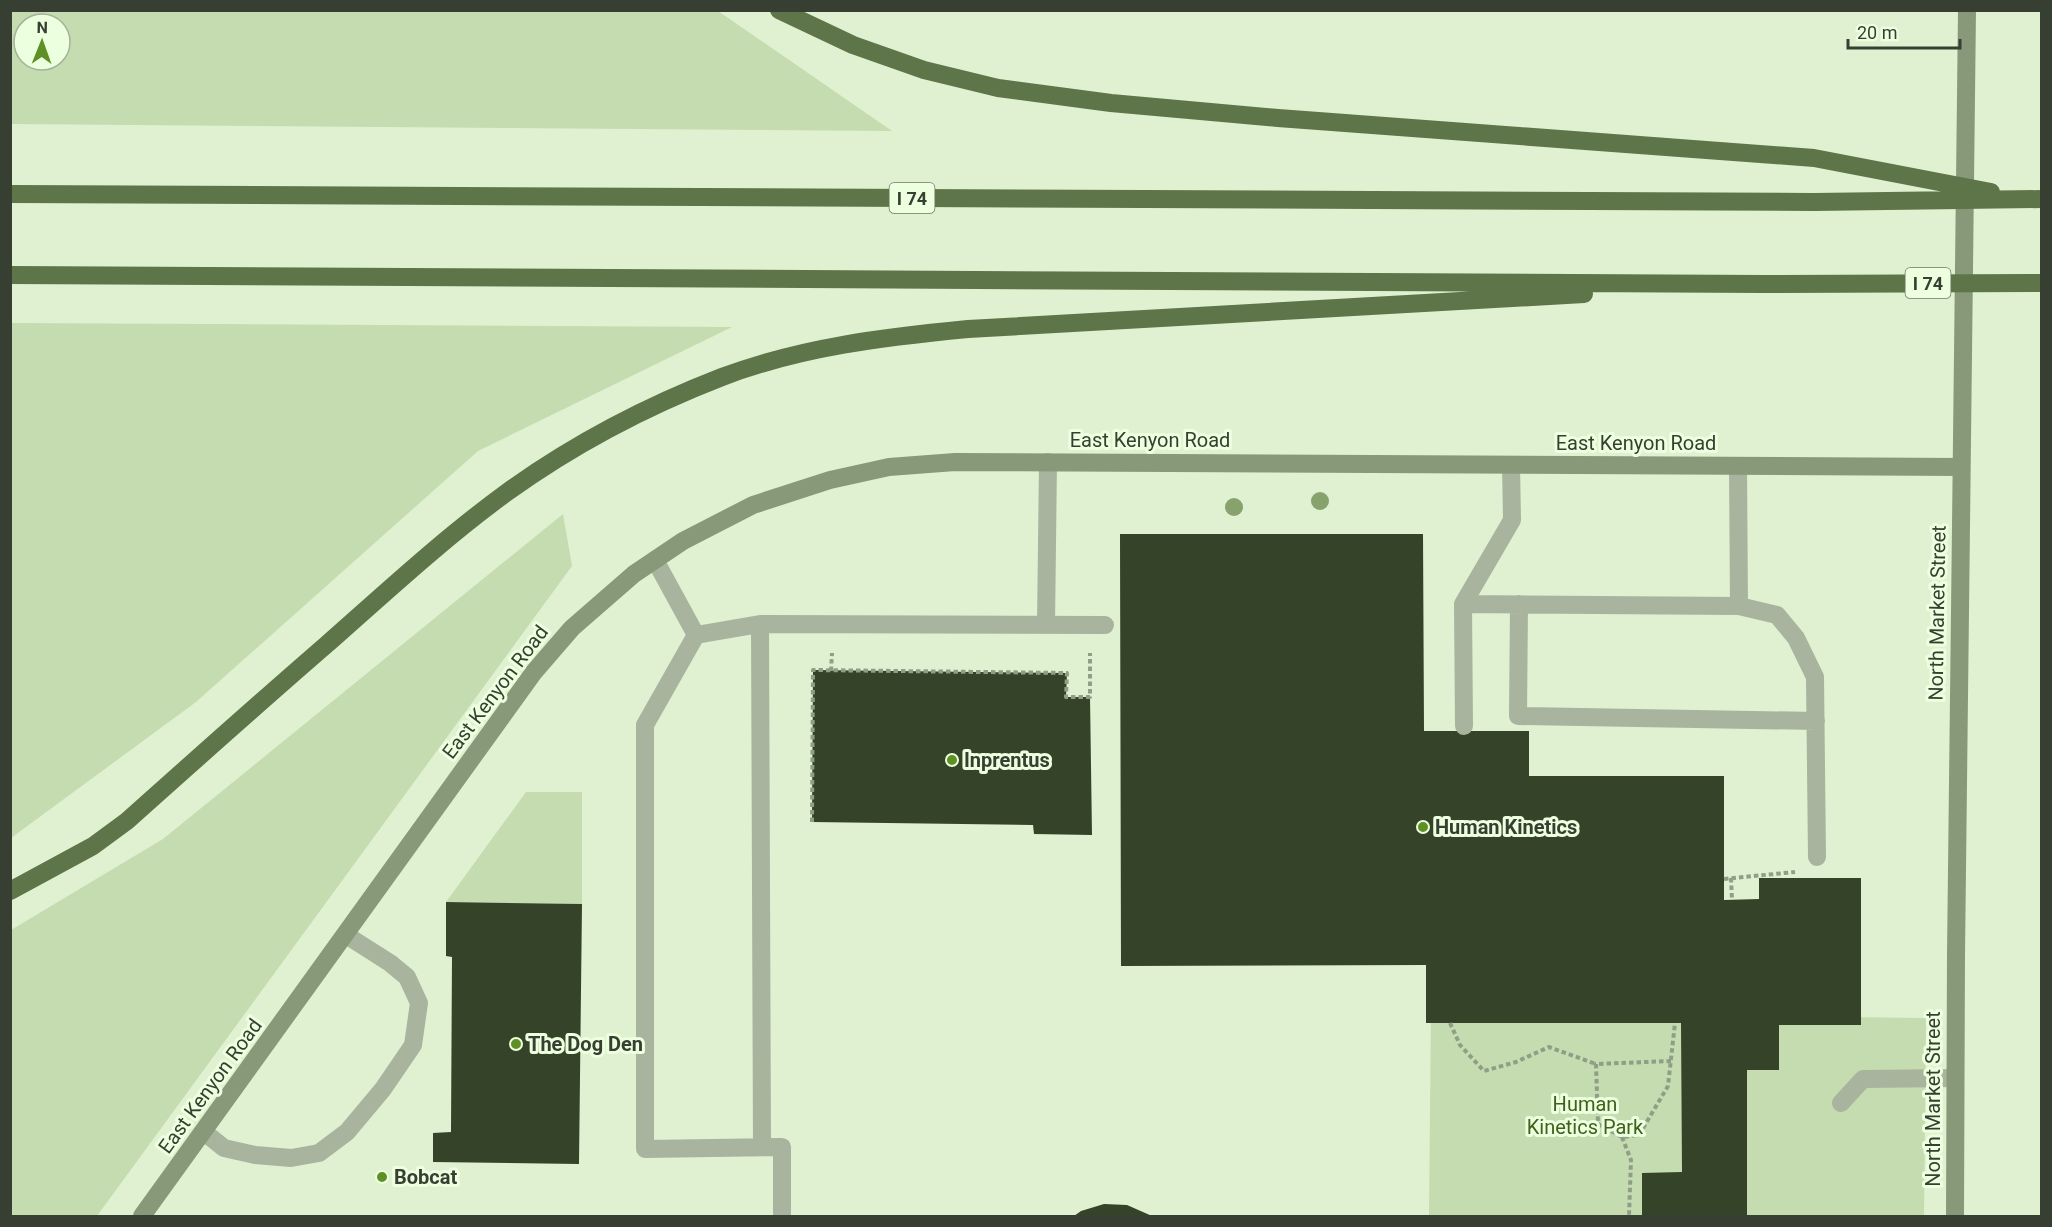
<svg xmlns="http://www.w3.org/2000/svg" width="2052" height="1227" viewBox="0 0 2052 1227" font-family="Roboto,sans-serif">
  <rect width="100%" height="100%" fill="#dff1d1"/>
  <path fill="#c4dcb0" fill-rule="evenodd" d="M718,11l174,120 -881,-7v-113zM24,24h36v36h-36z
    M10,323h1l721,4 -254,124 -282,251 -185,136z
    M563,514l9,52 -475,650h-86v-286l152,-91z
    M526,792h56v112l-136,-2z
    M1431,1012l495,6 -2,198h-495z"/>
  <path fill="#354328" d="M1120,534h303l1,197h105v45h195v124l35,-1v-21h102v147h-82v45h-32v146h-105v-43l40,-1 -1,-149h-255v-58l-305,1z
    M813,670l254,3 -1,24h24l2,138 -58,-1 -1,-9 -221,-3z
    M446,902l136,2 -3,260 -146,-2v-29l18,-1 1,-175 -6,-1z
    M1104,1204l23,1 25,11h-78l7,-5z"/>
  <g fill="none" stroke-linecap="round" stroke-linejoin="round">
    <path stroke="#919e87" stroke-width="4" stroke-dasharray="4.5 3" stroke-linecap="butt" d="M831,671l1,-18
      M812,822l1,-152 254,3 -1,24h24v-44
      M1731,878l1,22
      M1724,879l71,-7
      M1450,1023l10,22 24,26 32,-9 33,-15 47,17
      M1671,1061l-75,3 2,60 24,13 17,-2 29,-49 7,-63
      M1622,1137l9,23 -2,56"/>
    <path stroke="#a8b49e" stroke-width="18" d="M1738,466l1,140
      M655,560l41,75 -51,90v424l137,-2v69
      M1463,604l276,2 38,9 19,23 19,39 2,180
      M1519,604l-1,112 298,5
      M760,624l2,523
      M1046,625l2,-163
      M696,635l64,-11 345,1
      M1464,726l-1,-122 49,-84 -1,-55
      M1841,1103l22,-24 92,-1
      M204,1132l20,16 31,7 36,3 28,-5 28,-21 36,-43 30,-44 6,-42 -12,-26 -17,-14 -44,-28"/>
    <path stroke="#88997a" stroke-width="18" d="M142,1216l392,-544 38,-44 62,-54 49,-33 70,-36 77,-25 59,-13 66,-5 1006,5
      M1955,1216l1,-261 11,-945"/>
    <path stroke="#5d7548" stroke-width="18" d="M779,10l74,35 71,25 74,18 113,15 167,15 536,40 177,34
      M10,194l1804,8 228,-3
      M10,275l1753,9 279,-1
      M10,891l83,-45 34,-25c66,-59 132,-118 199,-176 59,-52 117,-106 180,-152 65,-47 141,-87 216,-116 79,-30 163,-40 246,-48l616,-35"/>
  </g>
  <g fill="#88a26d">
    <circle cx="1320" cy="501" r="9"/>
    <circle cx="1234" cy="507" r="9"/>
  </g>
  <g fill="#5f9026" stroke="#ecffde" stroke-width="2">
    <circle cx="952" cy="760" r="6"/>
    <circle cx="1423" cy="827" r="6"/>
    <circle cx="516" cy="1044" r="6"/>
    <circle cx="382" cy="1177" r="6"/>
  </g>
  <g text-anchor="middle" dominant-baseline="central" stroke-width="6" stroke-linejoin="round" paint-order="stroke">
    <g fill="#ecffde" stroke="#6d7966" stroke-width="1.5">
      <rect x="889.5" y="183" width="45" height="30" rx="4.5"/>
      <rect x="1905.5" y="268" width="45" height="30" rx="4.5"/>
    </g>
    <g font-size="18" font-weight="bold" fill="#373f32">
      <text x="912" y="198">I 74</text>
      <text x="1928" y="283">I 74</text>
    </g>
    <g font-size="20" fill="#373f32" stroke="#ecffde">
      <text x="1150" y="440">East Kenyon Road</text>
      <text x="1636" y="443">East Kenyon Road</text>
      <text transform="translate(1937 613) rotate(-89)">North Market Street</text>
      <text transform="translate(495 692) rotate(-53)">East Kenyon Road</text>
      <text transform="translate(210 1086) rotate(-54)">East Kenyon Road</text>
      <text transform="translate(1933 1099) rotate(-90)">North Market Street</text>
    </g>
    <g font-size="20" font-weight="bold" fill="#373f32" stroke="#ecffde" text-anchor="start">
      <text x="964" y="760">Inprentus</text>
      <text x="1435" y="827">Human Kinetics</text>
      <text x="528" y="1044">The Dog Den</text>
      <text x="394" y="1177">Bobcat</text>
    </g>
    <g font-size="20" fill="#40611c" stroke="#ecffde">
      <text x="1585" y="1104">Human<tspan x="1585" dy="23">Kinetics Park</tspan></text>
    </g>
  </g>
  <rect width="2052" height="1227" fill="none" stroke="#373f32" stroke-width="24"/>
  <g transform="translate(42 42) rotate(1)"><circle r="28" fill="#ecffde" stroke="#a4b299" stroke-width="1.5"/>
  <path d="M0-4.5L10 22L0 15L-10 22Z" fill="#5f9026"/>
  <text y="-9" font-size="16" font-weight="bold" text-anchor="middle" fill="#373f32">N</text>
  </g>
  <path d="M1848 39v9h112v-9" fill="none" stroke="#373f32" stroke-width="3"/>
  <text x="1857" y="39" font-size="18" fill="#373f32" stroke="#ecffde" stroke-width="4.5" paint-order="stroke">20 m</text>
</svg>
